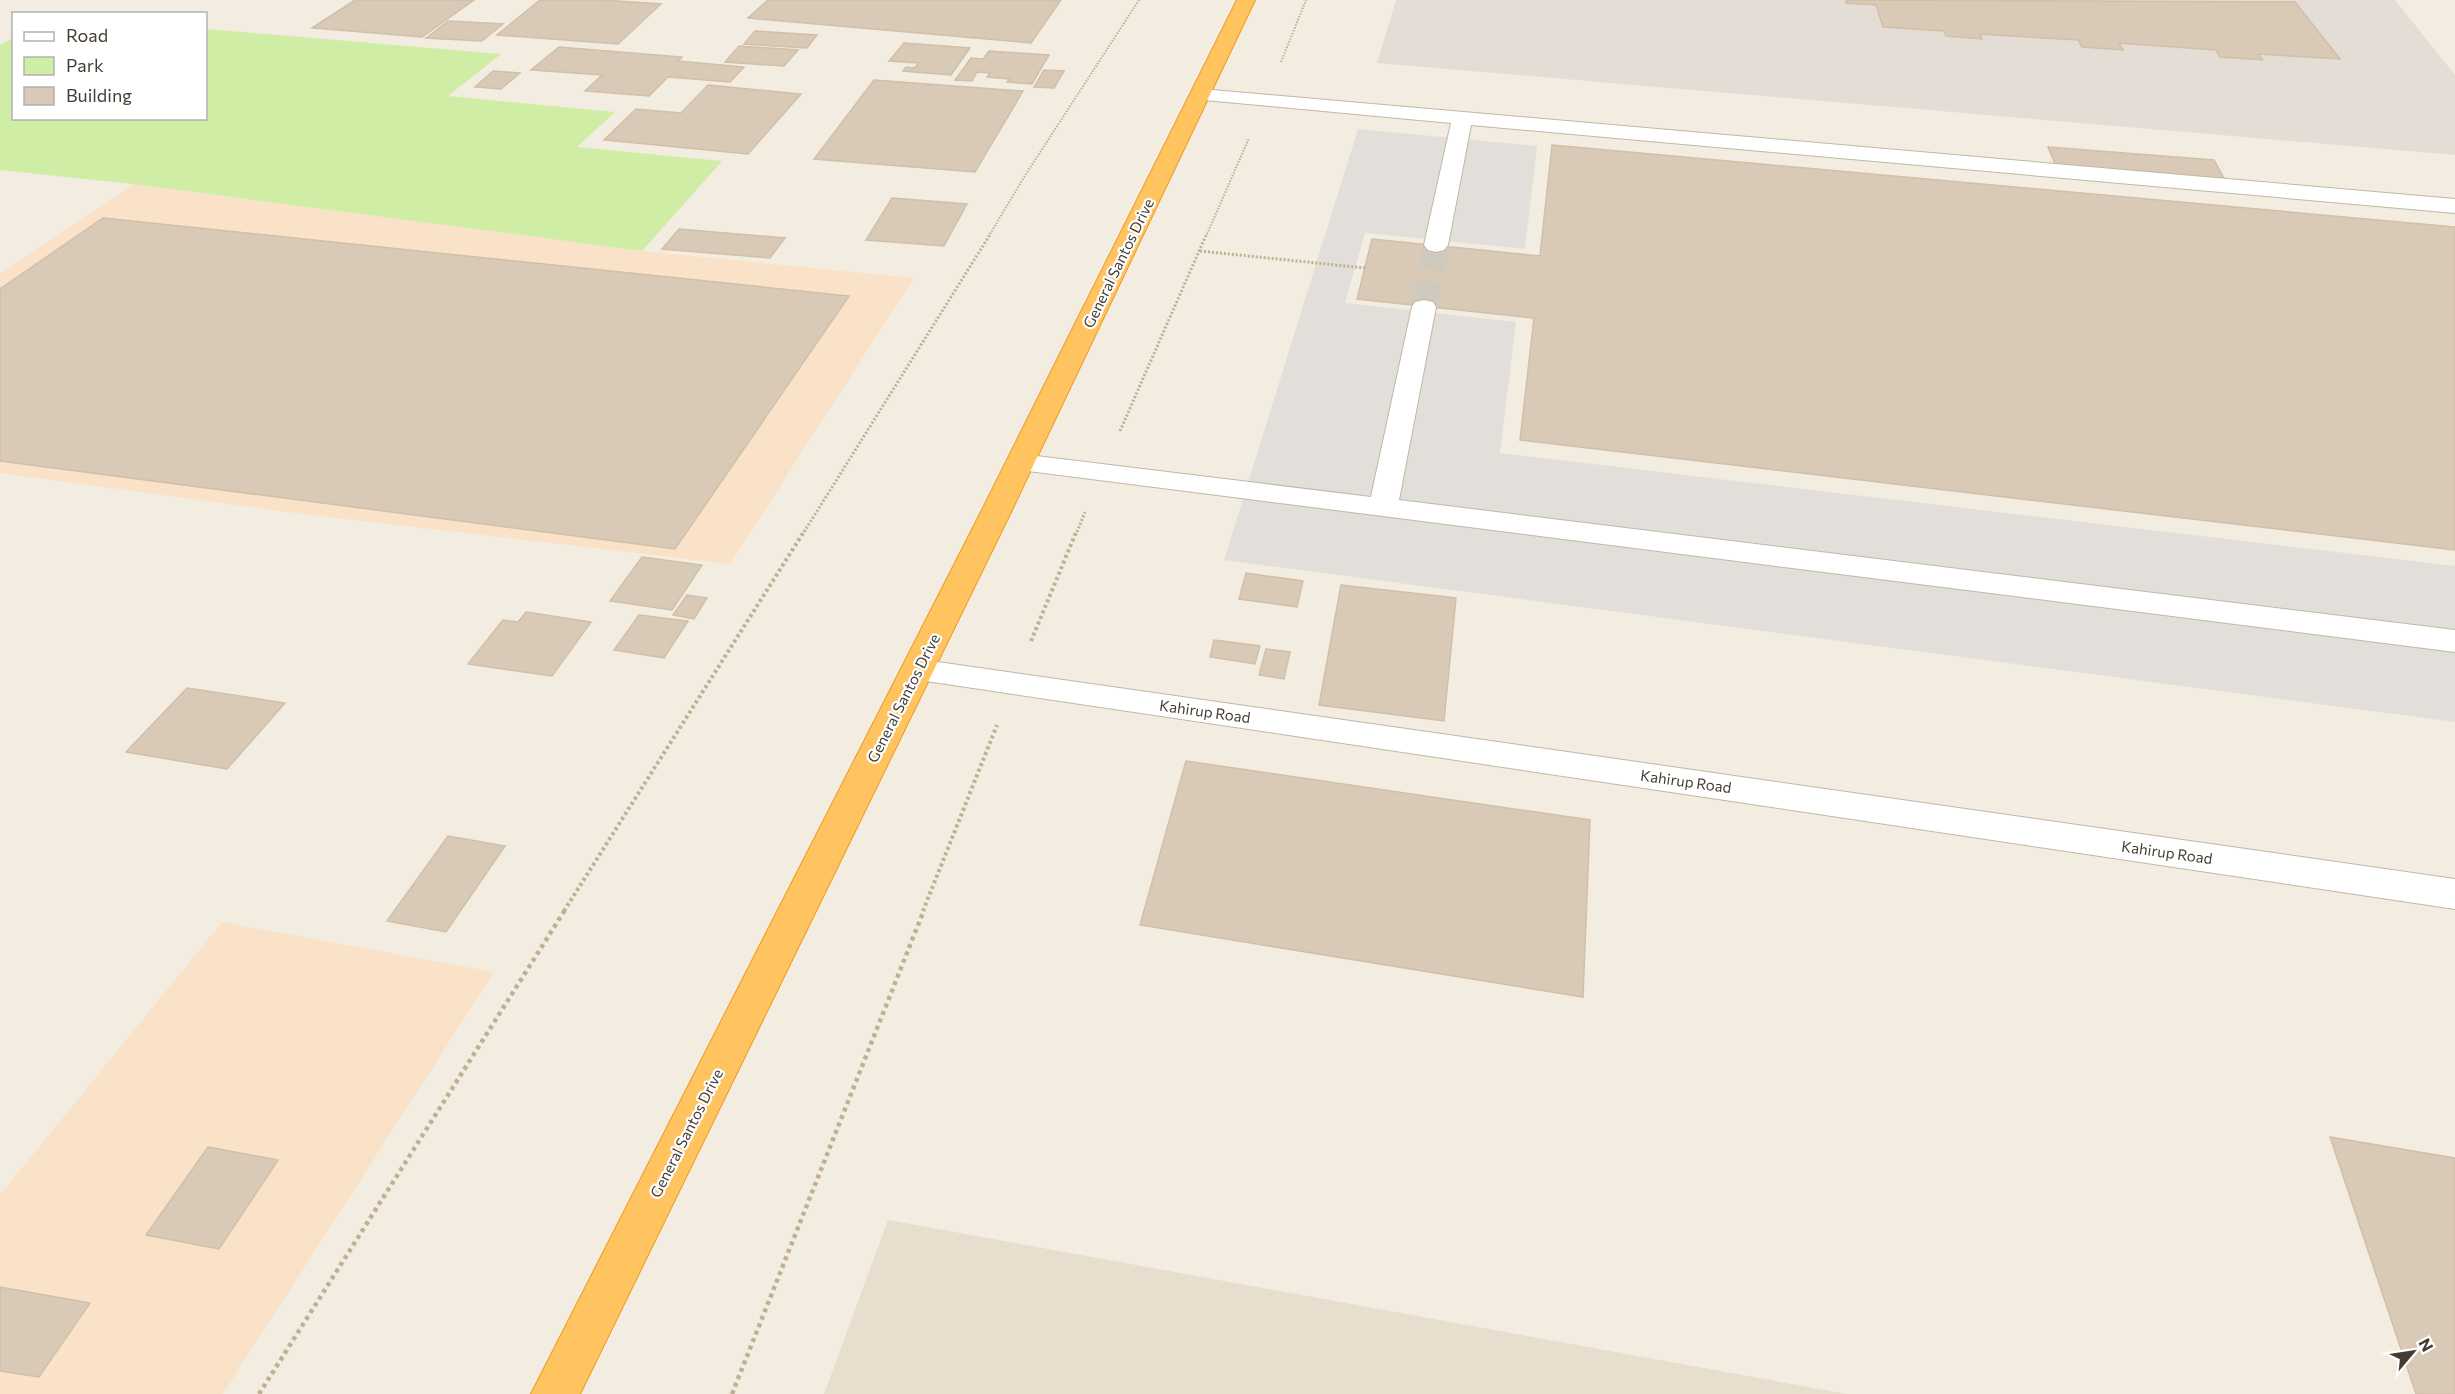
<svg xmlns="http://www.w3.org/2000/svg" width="2455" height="1394" viewBox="0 0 2455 1394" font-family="Commissioner,sans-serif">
  <rect width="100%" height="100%" fill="#f3ede1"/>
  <path fill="#e7dece" d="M888,1220l959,174h-1023z"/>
  <path fill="#f9e2c8" d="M133,184l509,67 272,27 -184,286 -436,-51 -294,-40v-199z
    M222,922l272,50 -271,422h-223v-199z"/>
  <path fill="#e4ddd6" d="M1396,0h999l60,75v80l-1078,-92z"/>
  <path fill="#cfeda4" d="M206,29l295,25 -53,42 167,16 -38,35 145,14 -80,90 -509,-67 -133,-14v-125l13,-7 1,80h192z"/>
  <path fill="#e2dfda" d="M1358,129l179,17 -12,103 -160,-16 -20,70 171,19 -16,131 955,113v156l-1231,-162z"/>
  <path fill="#d9cab8" stroke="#d1bfa7" stroke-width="1.5" d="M355,0h119l-52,37 -110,-9z
    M540,0h63l58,4 -43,40 -121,-9z
    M768,0h293l-30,43 -283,-25z
    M1846,0l449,2 45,57 -82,-5 5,6 -43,-3 -4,-7 -97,-7 4,7 -41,-3 -4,-7 -98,-6 2,5 -36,-3 -2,-5 -61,-4 -7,-22 -30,-2z
    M448,21l55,3 -21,17 -56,-3z
    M755,31l62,4 -10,13 -63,-4z
    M904,43l66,5 -19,27 -48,-4 3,-4 9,1 3,-5 -29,-2z
    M739,46l59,4 -14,16 -59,-4z
    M559,47l123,10 -4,4 66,6 -14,15 -62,-5 -19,19 -64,-5 17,-16 -71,-5z
    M989,51l60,4 -17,29 -25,-2 3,-3 -23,-2 3,-4 -13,-1 -5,9 -17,-1 16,-22 12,1z
    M1044,70l20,1 -10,17 -20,-1z
    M493,71l27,2 -19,16 -26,-2z
    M874,80l149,11 -48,81 -161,-13z
    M708,85l93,9 -53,60 -144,-14 32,-31 45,4z
    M1552,145l903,82v323l-935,-110 14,-122 -177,-19 15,-60 168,17z
    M2048,147l166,13 11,20 -169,-14z
    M892,198l75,6 -23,42 -78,-6z
    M103,218l746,78 -174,253 -675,-88v-172z
    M679,229l106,9 -15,20 -108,-9z
    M642,557l60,8 -30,45 -62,-9z
    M1246,573l57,8 -6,26 -58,-8z
    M1341,585l115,13 -12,123 -125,-16z
    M687,595l20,3 -13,21 -21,-4z
    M526,612l65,10 -39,54 -84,-12 35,-44 15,2z
    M639,615l49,6 -24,37 -50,-8z
    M1214,640l46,6 -5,18 -45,-7z
    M1266,649l24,3 -6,27 -25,-4z
    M187,688l98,15 -58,66 -101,-17z
    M1186,761l404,59 -7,177 -443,-72z
    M448,836l57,10 -59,86 -59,-11z
    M2330,1137l125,21v236h-39z
    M208,1147l70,13 -59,89 -73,-14z
    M0,1287l90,16 -51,74 -39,-6z"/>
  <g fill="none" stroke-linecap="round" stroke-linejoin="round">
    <path stroke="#d0cabe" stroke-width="26" stroke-dasharray="26 13" stroke-linecap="butt" d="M1424,307l12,-62"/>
    <g stroke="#c1b7a5" stroke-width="2">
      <path id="minor" d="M1201,89l1254,110v14l-984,-88 -23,120 -4,5 -8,2 -8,-2 -4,-5 27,-122 -257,-24 -3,-4 3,-4z
        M1424,300l9,2 3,5 -37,193 1056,130v22l-1435,-182 -10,-2 -4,-6 4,-6 10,-2 351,43 41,-190 3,-5z
        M917,659l1538,220v30l-1549,-231 -5,-8 5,-8z"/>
    </g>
    <g stroke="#ef9a1e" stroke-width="2">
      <path id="highway" d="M1237,0h18l-244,512 -431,882h-49l450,-882z"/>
    </g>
    <path stroke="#c2af92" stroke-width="2" stroke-dasharray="1.5 1.5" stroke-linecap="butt" d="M1281,62l25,-62
      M990,234l36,-60 113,-174
      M1207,234l42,-96"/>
    <path stroke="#c2af92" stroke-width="3" stroke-dasharray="2 2" stroke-linecap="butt" d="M1200,251l165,17
      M1120,431l87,-198
      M804,532l187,-299
      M1077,532l8,-20"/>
    <path stroke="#c2af92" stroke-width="4" stroke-dasharray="3 3" stroke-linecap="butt" d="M1031,641l46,-111
      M564,911l241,-381
      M923,911l74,-186"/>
    <path stroke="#c2af92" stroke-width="4.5" stroke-dasharray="4 4" stroke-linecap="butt" d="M259,1394l306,-484
      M732,1394l192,-484"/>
    <use href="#minor" fill="#fff" fill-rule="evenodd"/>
    <use href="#highway" fill="#ffc35f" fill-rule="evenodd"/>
  </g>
  <g text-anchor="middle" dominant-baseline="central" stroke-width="4.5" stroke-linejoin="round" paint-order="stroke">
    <g font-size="15" fill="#443c31" stroke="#fff">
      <text transform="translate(1118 263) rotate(-64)">General Santos Drive</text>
      <text transform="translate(903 698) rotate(-63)">General Santos Drive</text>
      <text transform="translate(1205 711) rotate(8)">Kahirup Road</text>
      <text transform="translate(1686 781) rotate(8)">Kahirup Road</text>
      <text transform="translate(2167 852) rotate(8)">Kahirup Road</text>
      <text transform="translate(686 1133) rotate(-63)">General Santos Drive</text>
    </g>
  </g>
  <rect x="12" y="12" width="195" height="108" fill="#ffffff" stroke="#b4b1ad" stroke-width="1.5"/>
  <rect x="24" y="32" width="30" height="9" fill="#ffffff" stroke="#b4b1ad" stroke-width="1.5"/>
  <text x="66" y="42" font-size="18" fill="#443c31">Road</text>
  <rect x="24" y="57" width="30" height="18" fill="#cfeda4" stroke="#b4b1ad" stroke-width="1.5"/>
  <text x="66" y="72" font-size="18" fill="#443c31">Park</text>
  <rect x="24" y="87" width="30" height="18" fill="#d9cab8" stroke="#b4b1ad" stroke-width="1.5"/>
  <text x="66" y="102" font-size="18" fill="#443c31">Building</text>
  <g transform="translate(2413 1352) rotate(61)" stroke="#ffffff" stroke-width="4.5" paint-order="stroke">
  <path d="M0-4.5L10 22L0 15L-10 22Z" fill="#443c31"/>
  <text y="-9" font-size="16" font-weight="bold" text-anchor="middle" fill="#443c31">N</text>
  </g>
</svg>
